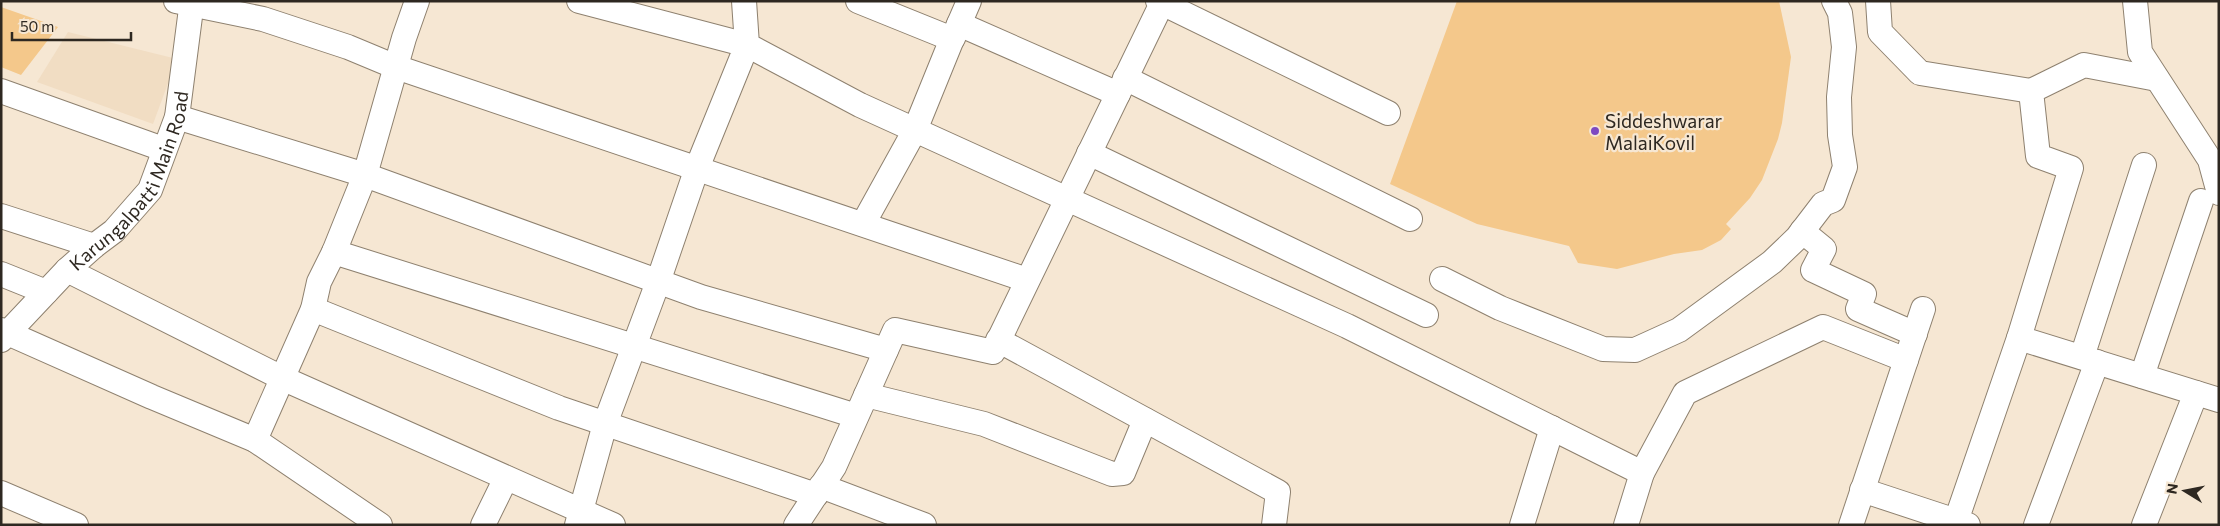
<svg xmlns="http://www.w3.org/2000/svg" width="2220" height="526" viewBox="0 0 2220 526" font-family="Commissioner,sans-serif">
  <rect width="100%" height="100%" fill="#f6e7d3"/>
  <path fill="#f1ddc3" d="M68,32l109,27 -24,65 -116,-42z"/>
  <path fill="#f4c88b" d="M1457,1h322l12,56 -9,66 -4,16 -16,41 -12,18 -24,26 5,5 -10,11 -19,10 -28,4 -57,15 -39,-6 -9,-17 -92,-22 -87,-40z
    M1,7l57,20 -37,48 -20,-8z"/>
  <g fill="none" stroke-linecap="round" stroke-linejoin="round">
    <g stroke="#8e816f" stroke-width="26">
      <g id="minor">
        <path d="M176,1l87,18 85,28 48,20 631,213"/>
        <path d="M744,1l3,44 113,60 487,221 295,147 -16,52"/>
        <path d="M858,1l94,38 -37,91 -52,94"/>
        <path d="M1163,1l-1,2 226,110"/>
        <path d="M1878,1l2,31 40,41 111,18"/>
        <path d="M2135,1l5,51 70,108 9,33"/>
        <path d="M959,24l159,70"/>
        <path d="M953,38l16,-37"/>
        <path d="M1125,78l285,141"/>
        <path d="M2157,79l-73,-14 -53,26 7,65 33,12 -52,170 200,62"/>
        <path d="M1,91l162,58"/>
        <path d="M177,117l188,58 336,122 185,53"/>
        <path d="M1089,153l337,162"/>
        <path d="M1,216l93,30"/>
        <path d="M1802,231l22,18 -11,21 51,24 -6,15 57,25"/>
        <path d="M334,252l522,164"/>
        <path d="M67,270l215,108 331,147"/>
        <path d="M1,274l45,18"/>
        <path d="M1442,279l58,29 103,41 32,1 44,-20 93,-68 25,-24 26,-34 10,-4 12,-33 -5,-32 -1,-38 5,-50 -4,-34 -6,-12"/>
        <path d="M313,309l246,99 257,87"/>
        <path d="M1,330l151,67 103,43 125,85"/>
        <path id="s1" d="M1,340l66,-70 27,-24 20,-15 36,-41 27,-73 15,-116"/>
        <path d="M998,340l280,152 -4,33"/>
        <path d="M2082,357l62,-192"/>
        <path d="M2142,376l59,-175"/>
        <path d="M866,395l118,29 128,50 11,-1 22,-53"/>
        <path d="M255,440l58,-131 6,-27 15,-30 31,-77 39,-137 13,-37"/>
        <path d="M1642,473l43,-80 138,-66 83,33"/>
        <path d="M821,486l103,39"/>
        <path d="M1862,490l94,31"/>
        <path d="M1,493l75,32"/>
        <path d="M483,525l23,-47"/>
        <path d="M577,525l28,-101 53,-142 39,-114 50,-123 -168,-44"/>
        <path d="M796,525l38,-58 61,-137 98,22 169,-349 -4,-2"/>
        <path d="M1522,525l30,-97"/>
        <path d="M1851,525l72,-216"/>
        <path d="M1968,525l-12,-4 63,-183"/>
        <path d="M2036,525l61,-163"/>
        <path d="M2144,525l52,-132"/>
      </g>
    </g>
    <use href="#minor" stroke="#fff" stroke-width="24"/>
  </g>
  <circle fill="#7d49c1" stroke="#f6e7d3" stroke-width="2" cx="1595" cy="131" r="5"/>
  <g text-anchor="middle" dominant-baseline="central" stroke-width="4.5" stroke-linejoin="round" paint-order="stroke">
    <g font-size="19" fill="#2e2821" stroke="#f6e7d3" text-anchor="start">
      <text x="1605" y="120">Siddeshwarar<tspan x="1605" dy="22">MalaiKovil</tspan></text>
    </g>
    <g font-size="19" fill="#2e2821" stroke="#f6e7d3">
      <text stroke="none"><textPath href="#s1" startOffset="209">Karungalpatti Main Road</textPath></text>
    </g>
  </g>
  <rect width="2220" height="526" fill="none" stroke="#2e2821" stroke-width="5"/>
  <g transform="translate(2185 491) rotate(280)" stroke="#f6e7d3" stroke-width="4" paint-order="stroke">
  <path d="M0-4L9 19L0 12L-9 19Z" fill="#2e2821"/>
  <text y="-8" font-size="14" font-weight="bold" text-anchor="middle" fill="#2e2821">N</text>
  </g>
  <path d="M12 32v8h119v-8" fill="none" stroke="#2e2821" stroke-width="2.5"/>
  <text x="20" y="32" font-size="15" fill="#2e2821" stroke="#f6e7d3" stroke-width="4" paint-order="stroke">50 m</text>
</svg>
